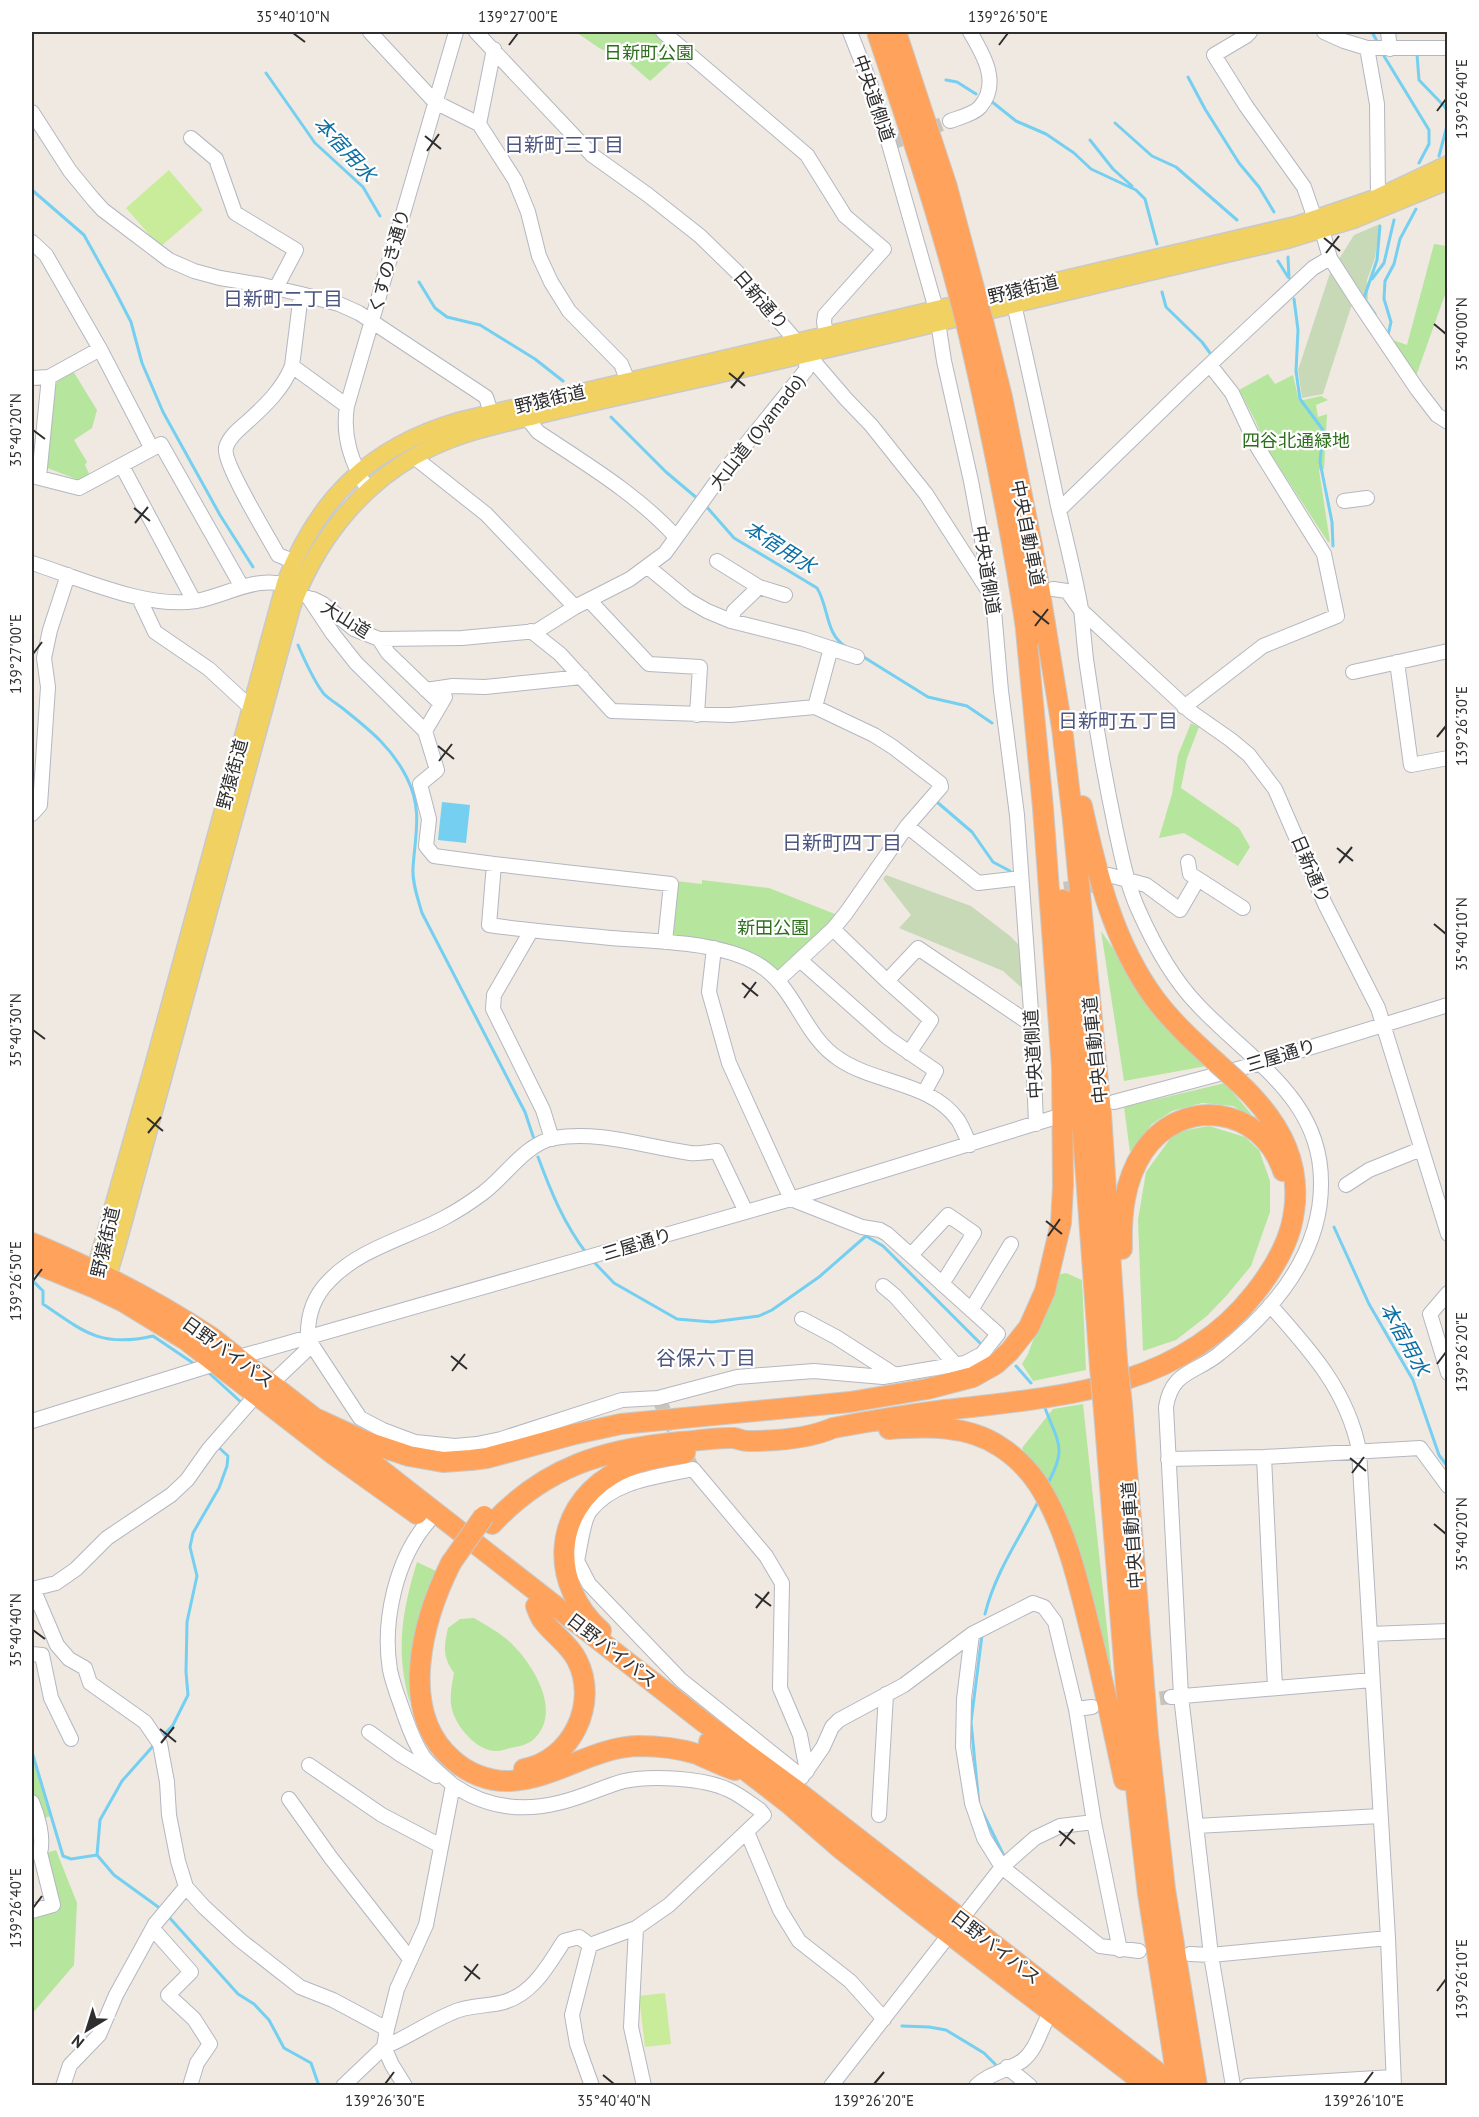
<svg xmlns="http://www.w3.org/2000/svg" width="1479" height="2117" viewBox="0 0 1479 2117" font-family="'PT Sans','Noto Sans JP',sans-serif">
  <rect width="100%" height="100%" fill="#efe9e1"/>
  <path fill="#b6e59e" d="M576,32h82l23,21 -31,28 -24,-21 -27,-12z
    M1434,244l13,2v43l-31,87 -23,-36 14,5z
    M73,371l24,39 -5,18 -18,12 13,22 -2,3 5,11 -9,5 -36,-14 10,-81 3,-5z
    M1268,374l7,10 18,-9 6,26 22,-5 7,4 -12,5 2,12 9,-3 -3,55 -5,1 11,72h-2l-62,-95 -11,-27 -16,-30z
    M1191,723l8,4 -12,31 -6,30 58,40 11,19 -12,19 -54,-33 -25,5 13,-44 6,-39z
    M702,880l67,8 71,28 -56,53 -10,1 -104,-33 6,-56 26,3z
    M1101,931l47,68 64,66 -88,16z
    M1225,1083l32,38 -24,-15 -31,-3 -30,8 -20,13 -22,28 -6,-45z
    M1209,1126l36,11 14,13 11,31v31l-19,54 -24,29 -20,21 -31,24 -33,11 -5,-131 8,-48 29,-40z
    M1066,1273l16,7 4,90 -53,11 -11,-17 6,-10 29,-79z
    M1083,1404l31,290 -66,-202 -26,-44 31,-39z
    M417,1562l19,9 -21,69 -6,36 1,27c-15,-51 -8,-92 7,-141z
    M474,1618c13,8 27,15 38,26 21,21 50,66 23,94 -5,6 -17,9 -25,10 -4,1 -9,3 -14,3 -19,0 -40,-24 -44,-42 -3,-11 0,-25 2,-36 -12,-17 -10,-26 -6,-45l12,-9z
    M32,1752l19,64 -14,4 -5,-18z
    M56,1850l21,53 -3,62 -42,49v-97l25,-8 -14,-55z"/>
  <path fill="#c8d9b8" d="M1380,224l-5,34 -8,22 1,19 -6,3 -19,-28 -4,-15 15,-24z
    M1332,267l21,34 -30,93 -21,4 -4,-28z
    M886,875l85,31 39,30 9,9 3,43 -19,-17 -104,-43 12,-13 -28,-36z"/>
  <path fill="#c9ec9a" d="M169,170l34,40 -43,37 -34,-39z
    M665,1993l6,51 -26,3 -6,-51z"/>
  <path fill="#75cff0" d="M442,802l28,3 -4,38 -28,-3z"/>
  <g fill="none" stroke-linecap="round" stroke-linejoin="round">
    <path stroke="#75cff0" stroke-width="3" d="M1372,32l6,11
      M1417,54l2,26 26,27 3,6
      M1384,56l45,74v14l-10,19
      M266,73l49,70 48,44 17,29
      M1188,77l17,32 34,54 20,24 15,25
      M946,80l11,2 19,12
      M991,101l25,20 30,13 28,19 17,16 45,21
      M1445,107l3,-6
      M1115,123l37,33 24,11 61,53
      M1090,140l23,29 19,17
      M1439,156l9,-34
      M32,190l52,45 30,54 17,33 11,41 21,49 57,103 33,52
      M1136,190l9,9 12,45
      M1288,257l1,21
      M1278,261l10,16
      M1372,279l12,-16 10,-43
      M419,282l16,26 12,9 33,8 55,34 28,22
      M1162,292l4,15 36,35 8,11
      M1294,299l4,31 -2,41 4,28 23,31 -3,32 12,60 1,24
      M1375,314l-11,-16 13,-38 3,-34
      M1388,335l3,-13 -7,-23 1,-18 9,-17 6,-25 16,-30
      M611,417l55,55 32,27
      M705,505l29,33 83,50c12,19 8,46 29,59
      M298,645c7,16 15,35 26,49 6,6 15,11 22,17 25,20 46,37 61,67 16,32 8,57 6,90 -1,15 5,31 9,45l103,199 9,27
      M862,656l66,41 39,9 25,17
      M937,802l35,30 21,30 17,9
      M538,1157c13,35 26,67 49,97
      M1334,1227l35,77 44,76 26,75 9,12
      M593,1261l21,22 63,36 35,3 47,-6 13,-6 47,-33 47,-41 17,10 98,98
      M32,1280l11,11v13c41,28 58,44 110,32l43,29
      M1016,1366l15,17
      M209,1373l33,30
      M1045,1408c14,37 22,40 2,77
      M985,1614c10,-41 34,-75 53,-112
      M982,1635l-11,87 8,83 25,51
      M161,1738l12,-13 15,-30 -2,-23 1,-50 10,-46 -7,-29 3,-14 26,-45 8,-22 1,-10 -12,-11
      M154,1745l-32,36 -22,39 -3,35 17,20 47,34
      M32,1752l31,104 8,3 26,-4
      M168,1916l70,78 16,10 15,16 15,28 27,15 8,23
      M902,2026l27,1 17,3 38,23 11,11"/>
    <path stroke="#c8c4bd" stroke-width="14" stroke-dasharray="14 7" stroke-linecap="butt" d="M889,144l61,-23
      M1043,891l66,-7
      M658,1398l35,71
      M1139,1701l32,-4"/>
    <g stroke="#b4b7c1" stroke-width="16">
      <path id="minor" d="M370,32l65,70 44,22 36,56 13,32 11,44 12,26 18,29 52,53 7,17
        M476,32l116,123 56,40 52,41 37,36 109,127 25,26 55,69 63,98
        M663,32l144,123 38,61 39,33 -59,66 -1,7 2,12
        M850,32l20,51 19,61 47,165 8,52 27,120 22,118 8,92 16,124 15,210 4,99
        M1250,32l-4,4 -32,19 32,51 58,81 11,32
        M1324,32l20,9 23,7h81
        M1388,32l2,17
        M1367,48l10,56 1,93
        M32,112l38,59 23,28 10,11 66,50 25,11 26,7 42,7 39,9 38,10 20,9 127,84 5,16
        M950,121c8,-3 24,-7 30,-14 21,-24 3,-53 -10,-75
        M479,124l15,-75
        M191,138l25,21 19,54 61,37 -20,38
        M1322,230l8,28 27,42 60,89 20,26 11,7
        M32,242l14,13 54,94 52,100
        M1014,304c15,67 30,134 44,202 8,34 17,69 23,103 2,17 3,33 5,50 8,58 18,115 30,172 6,27 11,53 22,78 15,34 33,68 59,95 51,55 124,93 124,178 1,71 -48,129 -101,171 -25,21 -48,17 -54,54l15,289 30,259 22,131
        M292,366l55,40
        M32,378l17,-1 51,-28
        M527,418l11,14c48,32 99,62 138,105
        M414,457l72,57 89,93
        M122,466l72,135
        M32,476l47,12 82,-44 81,143
        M39,477l10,-100
        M368,490c-16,-26 -26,-53 -21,-84l109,-374
        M1344,501l23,-3
        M1059,510l129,-125 125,-117 17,-10
        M293,561l-15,-6c-9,-17 -56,-93 -52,-107 2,-10 13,-19 20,-25 18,-16 37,-34 46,-57l9,-72
        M717,561l42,26 26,8
        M32,563c47,15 114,46 164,38 33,-6 65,-29 98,-13
        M648,567l40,33 19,11 24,10 72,18 54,18
        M1053,589l14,2 13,18 16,15 95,88 40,28 18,15 26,34 50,115 53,104 70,226
        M139,598l16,34 54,37 41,38
        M309,598l24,36 23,29 69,68 12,39 -17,14 9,35 -3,27 8,10 60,8 -5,61c41,6 81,9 122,13 45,4 118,3 154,31 32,24 40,68 74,90 37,25 92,23 119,61 5,8 8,17 12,25
        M313,599l10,5 31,25 25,10 83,-1 75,-7 38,-24 55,-28 35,-26 60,-83 81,-100 1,-16
        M589,600l60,64 51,3 -3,48
        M731,621l3,-10 25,-24
        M531,631l29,23 52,57 119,4 84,-8 59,28 19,12 47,36 1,4 -34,39 -61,87 -13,16 -55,51
        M379,639l9,14 53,51
        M1397,662l14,103 37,-7
        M1353,672l95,-21
        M426,690l27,-4 32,1 97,-10
        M815,707l16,-59
        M1184,707l79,-61 74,-30 -13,-62 -66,-106 -26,-55 -22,-28
        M425,731l20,-34
        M32,814l8,-9 8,-118 -4,-29 6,-28 18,-55
        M907,826l71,57 43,-5
        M1188,862l2,12 8,5
        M494,864l177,20 -6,58
        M1109,875l37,10 34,25 18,-31 45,29
        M833,929l54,52 31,-33 114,77
        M531,931l-37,64 -1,14 50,101 9,29
        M714,948l-5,44 20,71 62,136 71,28 18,3 7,4 111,100 -16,20 -17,9 -82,14 -69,-6 -77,6 -79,21 -36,2 -121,39 -24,5 -22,2 -40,-4 -32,-12 -23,-12 -52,-79c-1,-22 5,-42 21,-58 30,-32 77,-43 115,-63 13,-7 27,-16 39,-25 22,-16 42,-49 71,-55 45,-8 92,9 136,15 8,1 18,-1 27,-2l29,61
        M800,960l88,78 48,33 -12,22
        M887,981l44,39 -22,33
        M1114,1102l146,-39 188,-58
        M1346,1185l23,-15 52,-21
        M911,1255l37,-40 26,18 -32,51
        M883,1286l12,10 60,68
        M1448,1293l-18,21 18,59
        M1270,1305c40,45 77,85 89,145l29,488 6,148
        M971,1310l40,-66
        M802,1319l34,18 59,38
        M271,1384l41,-39
        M32,1421l186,-58 573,-164 262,-81
        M1264,1457l11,231
        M1168,1459l96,-2 156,-9 28,38
        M428,1522c-32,37 -46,99 -38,148 3,15 9,29 14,44 5,14 10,29 19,42 8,11 20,20 30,29
        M32,1589l24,-6 20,-14 31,-31 64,-43 16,-15 22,-31 48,-55
        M37,1598l20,47 12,14 16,9 5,15 55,39 15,22 7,38 2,33 9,46 8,26
        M972,1634l-8,65 -1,48 9,56 12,35 18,29 98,79 39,5
        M1370,1634l78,-3
        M32,1654l10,1 9,43 20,41
        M1171,1697l201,-17
        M1076,1709l16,-2
        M369,1732l32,23 35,21
        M309,1765l73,50 59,31
        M805,1773l18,-26 9,-20 7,-7 65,-35 68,-51 61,-31 11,4 11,15 21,87 18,113 26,128
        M802,1777l-121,-97 -92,-96 -12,-23c3,-13 6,-41 13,-50 24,-31 68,-34 103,-42l73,87 16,27 -2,105 20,47 7,36
        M289,1799l42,59 79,101
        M32,1802c6,14 12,36 8,51l13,52 -21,6
        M879,1815l7,-121
        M1196,1826l184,-10
        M747,1832l33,78 19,31 51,40 34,38
        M153,1929l38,43 -23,23 26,24 16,25 -13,19 -7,23
        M1190,1954l21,1 177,-17
        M1007,2067l23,19
        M63,2086l7,-21 29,-30 17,-40 39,-71 31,-37 18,20 36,33 60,47 33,13 54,29
        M343,2086l41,-39 3,-18 10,-40 29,-64 27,-140c32,22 68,27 105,18 23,-5 44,-16 66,-22 27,-6 80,-3 105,9 11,5 21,13 31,20l4,5 -95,90 -33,23 -5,99 13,59
        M405,2086l-13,-21 -8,-18c25,-10 51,-29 75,-37 15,-5 31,-4 45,-8 30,-9 44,-37 60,-61l15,-4 11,8
        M592,2086l-15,-42 -5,-29 18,-70 46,-17
        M831,2086l171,-219 33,-29 25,-12 34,-4
        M976,2086c13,-13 31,-15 46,-25 16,-12 18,-33 29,-49
        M1247,2086l146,-9"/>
    </g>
    <g stroke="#c9c9c9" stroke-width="19">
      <path id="major" d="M95,1284v-14l59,-207 131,-480c33,-85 85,-136 173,-162l838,-196 82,-28 70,-33
        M97,1285l11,-9 9,-30 175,-639c23,-63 65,-118 123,-151 41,-23 76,-29 120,-40 65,-16 129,-29 194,-44 186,-42 372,-90 558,-132l66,-20 95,-39"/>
    </g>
    <g stroke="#c9c9c9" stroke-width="22">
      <path id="highway" d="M984,325l18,72 31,153 29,178 11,93 28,292 16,247
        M968,331c24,103 45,207 60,311
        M1082,806c15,68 31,136 73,193 18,24 40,44 61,63
        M1063,900l12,125 25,342
        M32,1243c65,27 120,55 179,94l494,386 88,65 382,298
        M1122,1249c-1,-34 2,-68 21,-97 38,-57 119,-46 140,19
        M32,1262l63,26 29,14 62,38 147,114 84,60
        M1122,1405l26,330 17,154 32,197
        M1104,1411l26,325 18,158 30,192
        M317,1419l50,23 42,14 34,6 28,-2 16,-2 88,-24 46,-10 229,-22 77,-13 46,-12 23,-13 14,-13 19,-24 16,-36 16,-68 2,-37 -1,-119 -19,-259 -17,-178
        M889,1429c37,-3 78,-4 110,17 16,10 29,23 39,38 27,42 39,93 51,141 13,51 24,103 35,155
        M492,1524c53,-57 112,-75 188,-82 17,-1 37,-5 54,-4 5,1 9,3 14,3 27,0 60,-2 85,-13 37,-7 74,-13 112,-18 112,-13 234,-20 309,-116 16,-20 30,-42 37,-67 15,-60 -10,-105 -53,-145
        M451,1563c-28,56 -54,148 1,196 15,14 37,23 58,22 45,-2 83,-34 128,-35 20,0 40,2 59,8 12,5 25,12 38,16
        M601,1631c-51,-46 -50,-119 10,-156 22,-14 48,-18 74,-22
        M709,1742l79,61 54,47 72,57 234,179
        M524,1769c48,-9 75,-66 53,-109 -8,-16 -22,-24 -33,-38 -4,-4 -6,-11 -8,-16"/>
    </g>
    <use href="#minor" stroke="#fff" stroke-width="14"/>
    <use href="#major" stroke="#f2d163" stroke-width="16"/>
    <use href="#highway" stroke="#ffa35c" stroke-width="20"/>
    <g stroke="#c9c9c9" stroke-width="22" stroke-linecap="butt">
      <path id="highway-bridge" d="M877,32c33,98 67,198 91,299
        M896,32l51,155 37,138
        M1216,1062l22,20
        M1117,1360l5,45
        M1100,1367l4,44
        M451,1563l33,-47"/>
    </g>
    <use href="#highway-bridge" stroke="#ffa35c" stroke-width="20"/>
  </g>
  <path fill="none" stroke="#2e2e2e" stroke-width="2" d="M293,33l12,9M509,45l9,-12M999,45l9,-12M1437,111l9,-12M425,136l16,13M427,151l12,-17M1324,238l16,13M1326,253l13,-17M1434,324l12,10M729,373l16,13M731,388l13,-16M33,430l12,9M134,508l16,13M135,523l13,-16M1033,611l16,13M1035,626l13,-17M33,654l9,-12M1437,737l9,-11M438,746l16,13M439,761l13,-17M1337,848l16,13M1339,863l13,-16M1434,924l12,10M742,983l16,13M744,998l12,-16M33,1030l12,9M147,1118l16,13M148,1133l13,-16M1046,1221l16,13M1048,1236l12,-17M33,1281l9,-12M451,1356l16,13M1437,1364l9,-12M452,1371l13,-17M1350,1458l16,13M1352,1473l12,-16M1434,1524l12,10M755,1594l16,12M756,1608l13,-16M33,1630l12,9M160,1729l16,13M161,1743l13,-16M1059,1831l16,13M1060,1846l13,-17M33,1908l9,-12M464,1966l16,13M465,1981l13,-17M1437,1991l9,-12M603,2075l11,9M385,2084l9,-12M874,2084l10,-12M1364,2084l9,-12"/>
  <g text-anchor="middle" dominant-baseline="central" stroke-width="4.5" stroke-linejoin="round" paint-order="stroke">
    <g font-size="18" fill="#2c6e1b" stroke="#fff">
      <text x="649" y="52">日新町公園</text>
      <text x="1296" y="440">四谷北通緑地</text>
      <text x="773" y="927">新田公園</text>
    </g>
    <g font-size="18" fill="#2e2e2e" stroke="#fff">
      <text transform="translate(874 98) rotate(71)">中央道側道</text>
      <text transform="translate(389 261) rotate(-74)">くすのき通り</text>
      <text transform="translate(1023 289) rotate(-13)">野猿街道</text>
      <text transform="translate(761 300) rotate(49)">日新通り</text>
      <text transform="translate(550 399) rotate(-13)">野猿街道</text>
      <text transform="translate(757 432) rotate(-52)">大山道 (Oyamado)</text>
      <text transform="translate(1028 533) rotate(79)">中央自動車道</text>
      <text transform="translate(987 570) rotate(81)">中央道側道</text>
      <text transform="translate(346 619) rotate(32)">大山道</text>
      <text transform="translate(232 774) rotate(-75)">野猿街道</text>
      <text transform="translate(1311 869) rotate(67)">日新通り</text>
      <text transform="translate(1095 1050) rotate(-96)">中央自動車道</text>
      <text transform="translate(1033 1054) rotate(-93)">中央道側道</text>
      <text transform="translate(1281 1055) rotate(-17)">三屋通り</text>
      <text transform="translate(105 1242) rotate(-77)">野猿街道</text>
      <text transform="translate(637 1244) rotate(-17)">三屋通り</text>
      <text transform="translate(228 1352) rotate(36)">日野バイパス</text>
      <text transform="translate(1132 1535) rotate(-94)">中央自動車道</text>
      <text transform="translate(612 1650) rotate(38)">日野バイパス</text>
      <text transform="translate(996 1947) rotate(38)">日野バイパス</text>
    </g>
    <g font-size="20" fill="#4d5680" stroke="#fff">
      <text x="564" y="145">日新町三丁目</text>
      <text x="283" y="299">日新町二丁目</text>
      <text x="1118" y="721">日新町五丁目</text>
      <text x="842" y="843">日新町四丁目</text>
      <text x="706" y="1358">谷保六丁目</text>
    </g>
    <g font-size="20" font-style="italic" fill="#0d6fa3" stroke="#fff">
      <text transform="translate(345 149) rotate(47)">本宿用水</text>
      <text transform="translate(780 547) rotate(32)">本宿用水</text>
      <text transform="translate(1405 1339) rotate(61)">本宿用水</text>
    </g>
  </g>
  <rect width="1479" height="2117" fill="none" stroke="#ffffff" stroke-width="66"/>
  <g transform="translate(87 2030) rotate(218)" stroke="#ffffff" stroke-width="4.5" paint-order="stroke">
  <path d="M0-4.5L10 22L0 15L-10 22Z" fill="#2e2e2e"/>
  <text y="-9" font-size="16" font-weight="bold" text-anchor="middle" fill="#2e2e2e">N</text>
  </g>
  <rect x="33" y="33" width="1413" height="2051" fill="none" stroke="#2e2e2e" stroke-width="2"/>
  <g font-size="15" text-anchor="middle" fill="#2e2e2e">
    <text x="293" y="22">35°40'10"N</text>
    <text x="518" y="22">139°27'00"E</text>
    <text x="1008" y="22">139°26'50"E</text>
    <text transform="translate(1462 99) rotate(-90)" y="5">139°26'40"E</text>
    <text transform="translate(1462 334) rotate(-90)" y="5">35°40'00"N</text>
    <text transform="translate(16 430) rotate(-90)" y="5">35°40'20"N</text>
    <text transform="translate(16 654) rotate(-90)" y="5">139°27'00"E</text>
    <text transform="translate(1462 726) rotate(-90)" y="5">139°26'30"E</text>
    <text transform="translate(1462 934) rotate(-90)" y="5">35°40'10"N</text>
    <text transform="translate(16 1030) rotate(-90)" y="5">35°40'30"N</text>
    <text transform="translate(16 1281) rotate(-90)" y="5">139°26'50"E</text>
    <text transform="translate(1462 1352) rotate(-90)" y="5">139°26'20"E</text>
    <text transform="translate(1462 1534) rotate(-90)" y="5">35°40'20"N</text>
    <text transform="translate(16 1630) rotate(-90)" y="5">35°40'40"N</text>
    <text transform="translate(16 1908) rotate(-90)" y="5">139°26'40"E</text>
    <text transform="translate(1462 1979) rotate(-90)" y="5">139°26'10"E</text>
    <text x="385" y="2106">139°26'30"E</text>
    <text x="614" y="2106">35°40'40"N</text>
    <text x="874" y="2106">139°26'20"E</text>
    <text x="1364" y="2106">139°26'10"E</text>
  </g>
</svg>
